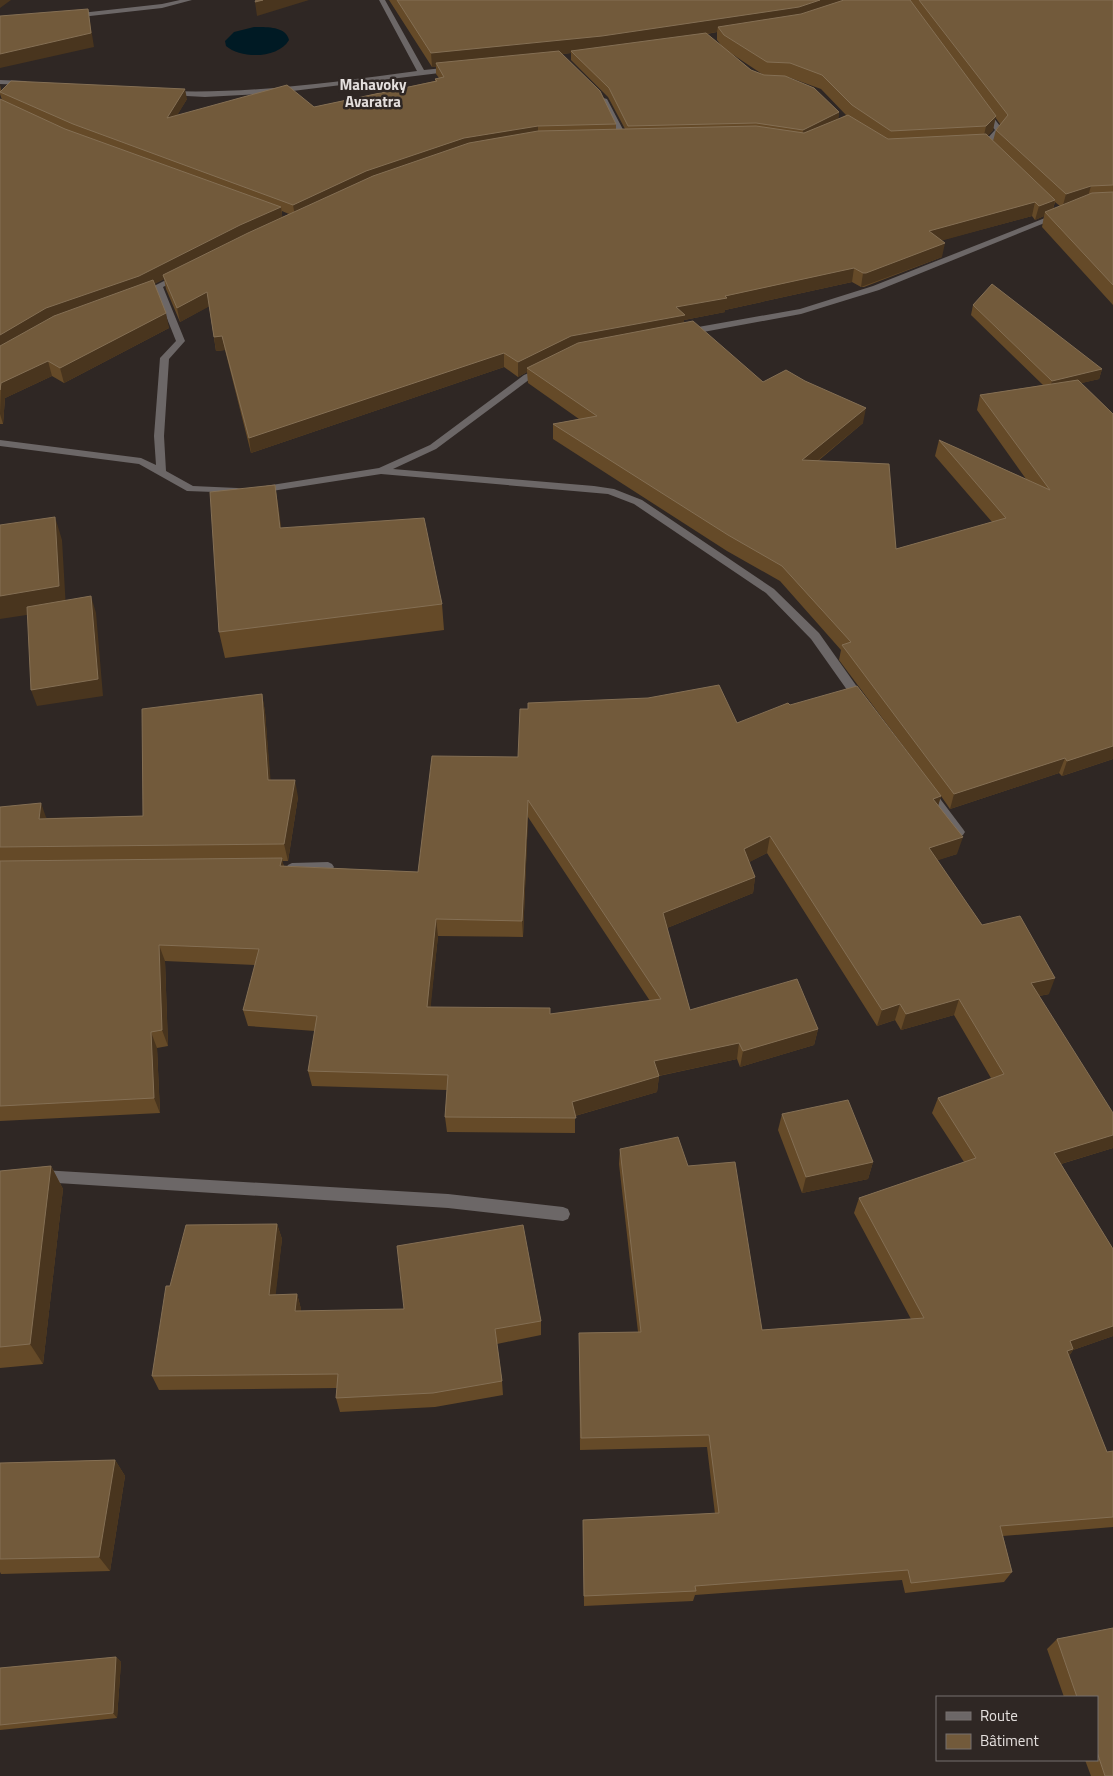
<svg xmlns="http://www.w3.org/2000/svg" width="1113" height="1776" viewBox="0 0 1113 1776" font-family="'Titillium Web',sans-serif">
  <rect width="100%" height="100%" fill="#2f2724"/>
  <path fill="#001a24" d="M254,27c12,0 32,-1 35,13 -11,19 -48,19 -63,6l-1,-5 9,-9z"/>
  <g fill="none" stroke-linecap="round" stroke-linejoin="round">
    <path fill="#6c6767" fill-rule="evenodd" d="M180,0h12l-30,8 -90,10 -3,-2 3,-2 90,-10z
      M379,0h6l39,70 29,-3h3v4l-180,22 -71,4 -36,-2 -4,-2 4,-2c84,3 165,-9 248,-20z
      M0,80l25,1 4,2 -4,2 -25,-1z
      M600,97l7,2 21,40 -1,2 -7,-2 -21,-40z
      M981,109h6l16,21c-7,9 -18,23 -30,15l1,-2 10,-1 11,-12 -15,-19z
      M1055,214l7,2 -183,74 -78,24 -114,21 -4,-3 4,-3 113,-20 73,-23z
      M178,274l7,2 -22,11 22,54 -16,18 -5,77 2,35 27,15 44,2 4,1v4l-54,-2 -48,-27 -139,-18v-6l141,18 15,7 -2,-29 6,-78 16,-17 -20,-50 -16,7 -4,-3z
      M543,367l5,3 -2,2 -16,7 -94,70 -43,20 201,17 20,3 28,11 132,89 45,44 46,65 2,3 -2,3h-8l-46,-65 -45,-46 -132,-89 -26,-10 -227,-20 -122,19 -5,-3 5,-3 120,-19 51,-23 94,-70z
      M928,787l4,1 31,41 2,3 -2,3h-8l-31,-41 -2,-3 2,-3z
      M328,862l4,2 2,3 -2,3 -4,2 -36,1 -4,-2 -2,-3 2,-3 4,-2z
      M42,1170l406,24 115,13 5,2 2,5 -2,5 -5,2 -115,-13 -406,-26 -5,-1 -2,-5 2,-5z"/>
  </g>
  <path fill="#654a28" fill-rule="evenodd" d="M389,0h724v305l-71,-78 2,-11 -9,4 -3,-4 -90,24v17l-78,30h-3l-9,-5 -127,28v2l-41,8v3l79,59 100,41 -45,38 78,88 96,-27 -57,-66 4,-16 87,39 -49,-69 3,-15 63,-10 -72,-70 2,-10 129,64 -3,10 -18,4 32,31v345l-51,17 -3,-3 -109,36 -9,-13 -3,9 19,49 -20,6 45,65 67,69 -10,2 74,152 -52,16 52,85v87l-40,14 -4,6 38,96 6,-1v76l-110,9 9,36 -8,10 -99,11 -3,-13 -207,15 -2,6 -109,5 -1,-86 132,-6 -8,-67 -127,3 -1,-117 59,-1 -19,-168 1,-15 68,17 74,164 149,-11 -57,-106 5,-15 105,-36 -32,-49 6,-15 53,-20 -37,-63 -53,15 -6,-10 -18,6 -110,-173 -18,9 6,15 -2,16 -86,35 23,82 128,19 -4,16 -74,22 -3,-8 -78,17 -2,16 -82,24v17l-128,-1 -2,-15 2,-27 -135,-4 -4,-15 7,-40 -67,-5 -5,-16 12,-45 -90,-4 3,85 -11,2 3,65 -160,8v-314l47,11 96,-2 119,-122 3,18 5,68 28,17 -10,64h-6l2,5 134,6 100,-115 219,-34 53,-18 125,57 -76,-102 2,-10 -61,-69 -53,-30 -174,-112v-15l26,-5 -51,-36 -1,-11 -9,5 -14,-10 -253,86 -26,-103 -9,1 -7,-45 -29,16 -14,-33 -2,-10 -10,5 15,44 -105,55 -12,-7 -47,22 -2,26h-3v-325l2,1 -2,-6v-9l1,5 186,9 -10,16 137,-8 121,-26v-2l4,-1 -3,-4v-7h-4zM717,32v8l4,5 -14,-11zM729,52l33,22 -11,-4zM571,53v7l37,37 17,32 -9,1v-6l-54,-70zM788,77l33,12 25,26 -8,4 1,-7zM995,117l5,7 -4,6 -3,11 -6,-5 6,-6zM1055,202l5,4 -7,3zM282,211l7,3 -7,3zM528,817l122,184 -99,13 -121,-6 8,-72 85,1z
    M275,485l6,43 161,76 2,26 -219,28 -6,-26z
    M782,1114l91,48 -5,17 -66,14 -24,-63z
    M51,1166l12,23 -20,175 -43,4v-197z
    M277,1224l5,15 -7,56 22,-1 4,15v2l240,10v14l-44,9 5,37 1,14 -68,12 -95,5 -4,-14 1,-10 -178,2 -7,-14 18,-90z
    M115,1460l10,16 -15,95 -109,3 -1,-2v-109z
    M1113,1628v148h-22l-6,-16h12v-63h-33l-17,-48 10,-10z
    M116,1657l5,5 -4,56 -117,12v-62z"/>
  <path fill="#49351e" d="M0,0h11l-11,8z
    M263,0h46l-52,16 -2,-14z
    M820,0h40l-62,20 -80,7 -1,5 -115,18 -31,1v2l-133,14 -2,-4v4h-4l-1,-14z
    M88,9l6,38 -94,21v-14z
    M185,89l2,10 -18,30 -2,-11z
    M839,112l-1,9 -36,18 1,-9z
    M996,116l-3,14 -10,10 3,-14z
    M538,126v11l-243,79 -2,-11 73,-34 98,-33z
    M1091,186l-4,14 -25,9 4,-15z
    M1055,200l-3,13 -7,-1 -1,4 -9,4 4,-14z
    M1035,202l-3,14 -106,29 3,-14z
    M281,207l2,14 -120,54 1,4 -22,11 -142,63v-18l46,-27z
    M945,243l-3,14 -81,30 2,-14z
    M854,268l-2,14 -127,28v2l-41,8v9l-157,39v4l-9,5v-15l53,-26 105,-29z
    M207,292l3,14 -30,16 -3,-14z
    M166,313l3,15 -105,55 -4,-15z
    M222,336l3,14 -9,1 -2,-14z
    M504,353v14l-253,86 -2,-15z
    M48,361l4,15 -47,22 -2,26 -3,-10 1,-31z
    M1102,369l-3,10 -50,12 3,-10z
    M866,408l-3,15 -63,52 2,-15z
    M275,485l4,25 5,44 -4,-26z
    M55,517l7,23 4,69 -66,10v-23z
    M91,596l5,17 7,83 -66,10 -6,-16z
    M262,694l3,18 7,85 -4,-17z
    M1113,746v13l-51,17 5,-15z
    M1065,758l-6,15 -109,36 4,-15z
    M295,780l3,17 -10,64 -4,-17z
    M941,796l-5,17 -3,-14z
    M528,800v17l-5,120 -1,-16z
    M41,803l6,17 -8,-1z
    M770,836l-3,17 -25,13 2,-17z
    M963,837l-6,17 -33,11 5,-17z
    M282,858l3,16 -5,-8z
    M755,877l-2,16 -91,37 1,-17z
    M436,919l2,17 -9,87 -2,-16z
    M159,945l6,16 3,85 -6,-16z
    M1055,978l-6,16 -24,5 6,-16z
    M959,999l-5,16 -53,15 5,-16z
    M900,1004l-5,16 -18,6 5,-16z
    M818,1029l-4,16 -74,22 3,-16z
    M151,1032l6,16 3,65 -6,-15z
    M739,1043l-2,16 -84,18 1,-16z
    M659,1076l-2,16 -86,25 1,-15z
    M1113,1135v13l-66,20 7,-15z
    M873,1162l-5,17 -66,14 4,-16z
    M51,1166l12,23 -20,175 -13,-20z
    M277,1224l5,15 -8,71 -5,-15z
    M297,1294l4,15 -1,17 -5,-15z
    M1113,1326v10l-40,14 -8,12 -7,2 12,-23z
    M115,1460l10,16 -15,95 -11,-14z
    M116,1657l5,5 -4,56 -4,-5z"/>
  <path fill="#725a3b" stroke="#846f54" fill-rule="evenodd" d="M256,0h7l-8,2z
    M397,0h423l-21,7 -197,29 -171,17z
    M844,0h66l86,116 -10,10 -95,5 -39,-26 -30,-30 -32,-12 -23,-1 -43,-27 -6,-8 83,-13z
    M919,0h194v185l-22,1 -25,8 -70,-64 12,-15z
    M88,9l3,24 -91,21v-38z
    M706,33l45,37 13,5 21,1 29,12 25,24 -36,18 -47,-7 -128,3 -19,-38 -38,-37z
    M559,51l41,40 16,33 -78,2 -74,12 -98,33 -73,34 -220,-81 -73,-32 11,-11 174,8 -18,29 120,-33 27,22 123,-26 -2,-2 9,-2 -8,-14z
    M0,99l65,30 216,78 -41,18 -101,51 -93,32 -46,27z
    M848,115l40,24 98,-5 69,66 -16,6 -4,-4 -106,29 16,12 -79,30h-3l-9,-5 -129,28 2,2 -51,9 9,8 -114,21 -53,26 -14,-9 -255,85 -27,-102 -8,1 -7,-45 -30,16 -14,-33 85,-42 125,-57 96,-33 69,-12 218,-5 48,7z
    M1113,192v93l-68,-73 47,-19z
    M153,280l13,33 -106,55 -12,-7 -47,22 -1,7v-44l54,-30z
    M992,284l110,85 -50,12 -79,-76z
    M693,321l70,61 23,-12 19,11 61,27 -64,52 87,4 7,85 110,-31 -67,-78 111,50 -70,-95 98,-15 35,34v332l-46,15 -2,-3 -111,36 -112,-149 9,-3 -69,-76 -54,-31 -175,-111 44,-8 -70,-48 51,-25z
    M275,485l5,43 144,-10 18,86 -223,28 -9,-140z
    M55,517l4,69 -59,10v-71z
    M91,596l7,83 -67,11 -4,-83z
    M719,685l18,38 51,-20 2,2 67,-19 84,110 -8,3 30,38 -34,11 53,77 38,-9 35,62 -24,5 82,130v22l-59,18 59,96v77l-43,15 3,8 -6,2 40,101 6,-1v66l-113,9 12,46 -101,11 -3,-13 -213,16 1,5 -112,5 -1,-76 136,-7 -10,-78 -128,3 -2,-105 62,-1 -21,-183 58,-12 10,29 47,-4 27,168 162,-12 -65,-120 117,-40 -38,-60 66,-24 -45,-75 -53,15 -6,-10 -18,6 -112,-174 -26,13 11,28 -92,36 27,97 107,-31 21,50 -75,22 -4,-8 -85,18 5,15 -87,26 4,16 -131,-1 3,-42 -140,-4 9,-55 -74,-6 16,-61 -100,-4 3,85 -11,2 3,66 -154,8v-245l282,-3 -2,8 138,6 14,-116 86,1 2,-48h8v-6l120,-5zM528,800l133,199 -111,15v-6l-123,-1 9,-88 86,2z
    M262,694l6,86h27l-11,64 -284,3v-40l41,-4 -2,16 104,-3 -1,-107z
    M848,1100l25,62 -67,15 -24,-63z
    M51,1166l-21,178 -30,3v-176z
    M277,1224l-8,71 28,-1 -2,17 109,-2 -7,-63 126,-21 18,96 -46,8 7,52 -69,12 -97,5 2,-24 -186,2 14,-90h4l16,-61z
    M115,1460l-16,97 -99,2v-96z
    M1113,1628v148h-8l-8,-24v-55h-20l-20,-58z
    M116,1657l-3,56 -113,12v-57z"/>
  <g text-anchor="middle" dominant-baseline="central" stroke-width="5" stroke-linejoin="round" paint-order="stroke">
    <g font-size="15" font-weight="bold" fill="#e4dfdd" stroke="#2f2724">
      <text x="373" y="84">Mahavoky<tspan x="373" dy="17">Avaratra</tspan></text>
    </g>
  </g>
  <rect x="936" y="1696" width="162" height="65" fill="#2f2724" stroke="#77716e"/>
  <rect x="946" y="1712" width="25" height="8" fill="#6c6767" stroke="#77716e"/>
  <text x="980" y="1721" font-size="15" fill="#e4dfdd">Route</text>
  <rect x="946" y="1734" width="25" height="15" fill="#725a3b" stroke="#77716e"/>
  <text x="980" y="1746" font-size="15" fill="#e4dfdd">Bâtiment</text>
</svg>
